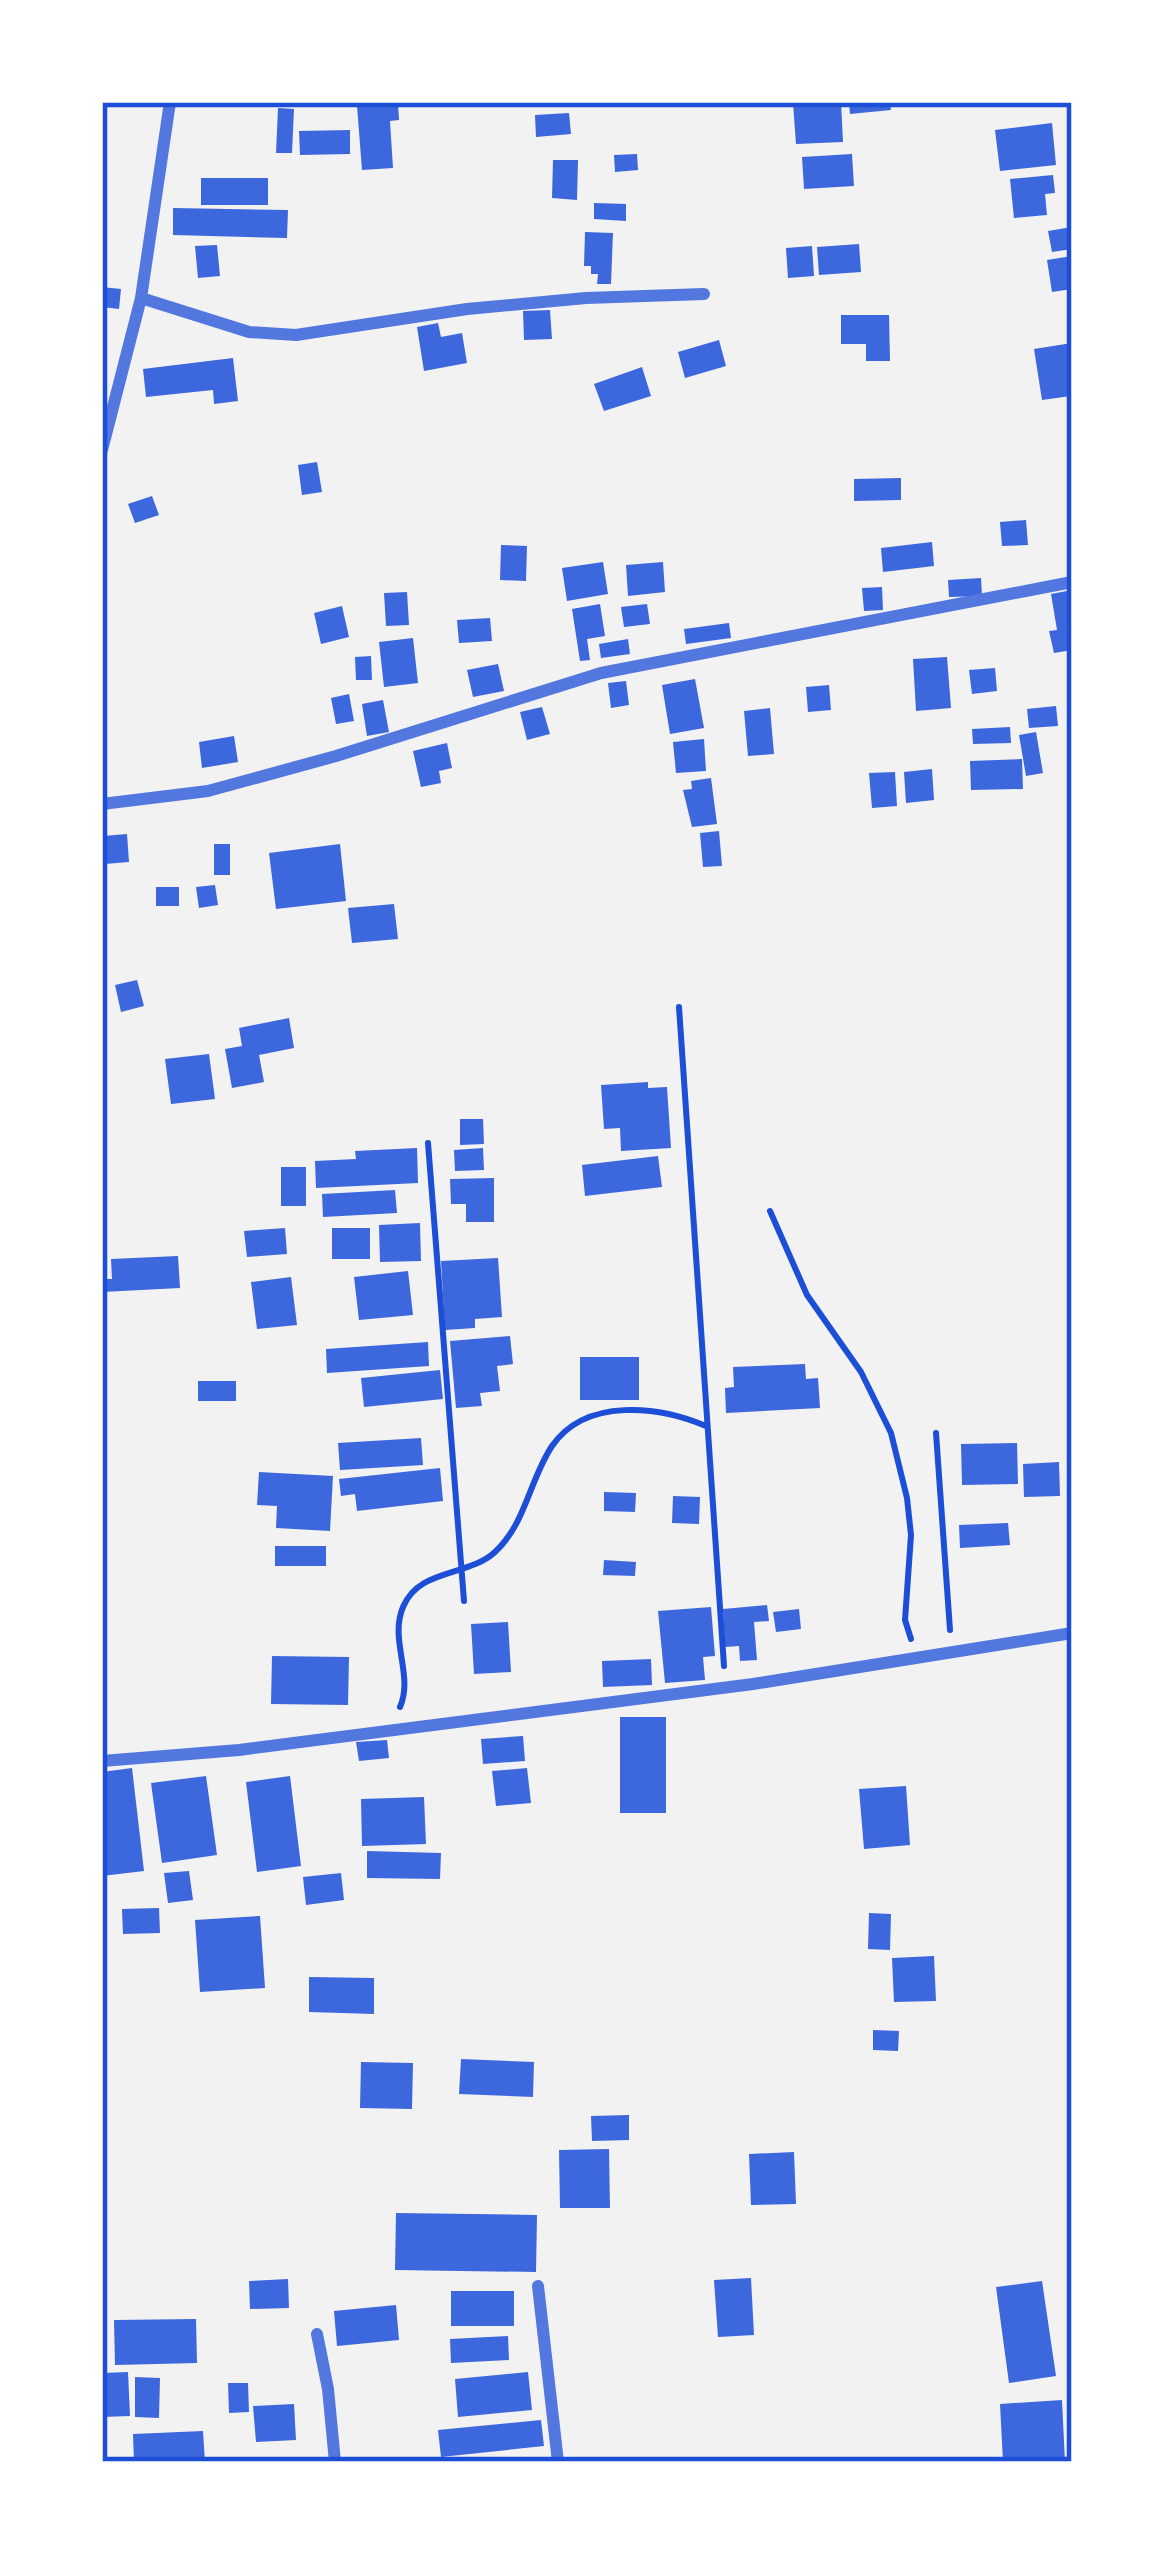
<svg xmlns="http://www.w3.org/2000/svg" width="1174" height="2564" viewBox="0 0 1174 2564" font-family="'PT Serif',serif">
  <rect width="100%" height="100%" fill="#f2f2f2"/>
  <path fill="#3d67dc" d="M841,102l2,40 -47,2 -3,-41z
    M849,102h41l1,8 -41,4z
    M398,103l1,17 -9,1 3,47 -31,2 -5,-64z
    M278,108l16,1 -2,44h-16z
    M569,113l2,21 -35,3 -1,-22z
    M1052,123l4,42 -56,6 -5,-41z
    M350,130v24l-50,1 -1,-24z
    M637,154l1,16 -23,2 -1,-17z
    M852,154l2,32 -50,3 -2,-32z
    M553,160h25l-1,40 -25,-2z
    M1053,175l2,18 -10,1 2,21 -33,3 -4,-39z
    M201,178h67v27h-67z
    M594,203l32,1v17l-32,-2z
    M173,208l115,2 -1,28 -114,-3z
    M1072,227v22l-20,3 -4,-21z
    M585,232l28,1 -2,51h-14l1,-10h-7v-8h-7z
    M859,244l2,28 -42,3 -2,-28z
    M217,245l3,31 -22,2 -3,-32z
    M812,246l2,30 -26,2 -2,-30z
    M1072,256v33l-20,3 -5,-32z
    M102,287l19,2 -2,20 -17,-2z
    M550,310l2,29 -28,1 -1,-29z
    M841,315h48l1,46h-24v-17h-25z
    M438,323l3,14 21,-4 5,30 -43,8 -7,-44z
    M719,340l7,26 -41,12 -7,-26z
    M1072,343v29l-5,1 4,23 -29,4 -8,-51z
    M233,358l5,43 -24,3 -1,-14 -67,7 -3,-28z
    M642,367l9,29 -47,15 -10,-27z
    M317,462l5,30 -20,3 -4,-30z
    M901,478v22l-47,1v-22z
    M152,496l7,19 -24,8 -7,-19z
    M1026,520l2,25 -26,1 -2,-24z
    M932,542l2,24 -51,6 -2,-24z
    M501,545l26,1 -1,35 -26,-1z
    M603,562l5,32 -41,7 -5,-33z
    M663,562l2,30 -37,4 -2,-31z
    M981,578l1,18 -33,1 -1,-17z
    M882,587l1,23 -19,1 -2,-23z
    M1072,590v60l-18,3 -5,-22 8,-1 -6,-36z
    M407,592l2,33 -23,1 -2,-33z
    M600,604l5,32 -18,3 3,21 -10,1 -8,-52z
    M647,604l3,20 -26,3 -3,-20z
    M342,606l7,31 -28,7 -7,-31z
    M490,618l2,23 -33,2 -2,-23z
    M729,623l2,15 -45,6 -2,-15z
    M413,638l5,45 -34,4 -5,-45z
    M628,639l2,15 -29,4 -2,-14z
    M371,656l1,24h-16l-1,-23z
    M947,657l4,51 -35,3 -3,-52z
    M498,664l6,27 -31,6 -6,-27z
    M995,668l2,23 -25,3 -3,-24z
    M695,679l9,49 -34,6 -8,-49z
    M626,681l3,24 -18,3 -3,-25z
    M829,685l2,25 -23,2 -2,-25z
    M349,694l5,27 -18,3 -5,-26z
    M383,700l6,32 -22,4 -5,-32z
    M1056,706l2,20 -29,2 -2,-19z
    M542,707l8,27 -23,6 -7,-28z
    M770,708l4,46 -26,2 -4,-45z
    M1010,727l1,16 -38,1 -1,-15z
    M1036,732l7,41 -17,3 -7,-41z
    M234,736l4,26 -36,6 -3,-26z
    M704,739l2,32 -30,2 -3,-31z
    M447,743l5,25 -13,3 2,12 -20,4 -8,-36z
    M1022,759l1,30 -52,1 -1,-29z
    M932,769l2,31 -28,3 -2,-31z
    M895,772l2,34 -25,2 -3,-35z
    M711,778l6,46 -25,3 -9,-37 9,-1 -1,-8z
    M719,831l3,35 -19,1 -3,-34z
    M127,834l2,28 -24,2 -2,-28z
    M214,844h16v31h-16z
    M340,844l6,57 -70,8 -7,-56z
    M215,885l3,20 -19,3 -3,-21z
    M156,887h23v19h-23z
    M394,904l4,35 -46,4 -4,-35z
    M137,980l7,26 -23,6 -6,-27z
    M289,1018l5,30 -35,7 5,27 -32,6 -7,-39 17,-3 -3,-18z
    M209,1054l6,45 -44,5 -6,-45z
    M648,1082v6l19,-1 4,61 -50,3 -1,-23 -16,1 -3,-44z
    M460,1119h23l1,25 -24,1z
    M417,1148l1,35 -102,5 -1,-27 41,-2 -1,-8z
    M483,1148l1,22 -29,1 -1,-21z
    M658,1156l4,31 -77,9 -3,-31z
    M281,1167h25v39h-25z
    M494,1178v44h-28v-18h-15l-1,-25z
    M395,1190l2,23 -74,4 -1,-23z
    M420,1223l1,38 -41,1 -1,-37z
    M285,1228l2,26 -40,3 -3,-26z
    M332,1228h38v31h-38z
    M178,1256l2,32 -78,4v-13h10l-1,-20z
    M498,1258l4,59 -27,2v9l-30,2 -4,-69z
    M408,1271l5,44 -54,5 -5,-43z
    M291,1277l6,48 -40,4 -6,-47z
    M510,1336l3,28 -16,2 3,25 -20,2 2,13 -26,2 -6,-67z
    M428,1342l1,24 -102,7 -1,-24z
    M580,1357h59v43h-59z
    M805,1364l1,15 12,-1 2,30 -94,5 -1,-25 9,-1 -1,-20z
    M440,1370l3,29 -79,8 -3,-29z
    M198,1381h38v20h-38z
    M421,1438l2,27 -83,5 -2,-27z
    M1017,1443l1,41 -56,1 -1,-41z
    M1059,1462l1,34 -36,1 -1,-33z
    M440,1468l3,33 -86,10 -2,-17 -14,2 -2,-17z
    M259,1472l74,4 -3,55 -54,-3 1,-22 -20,-1z
    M604,1492l32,1 -1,19 -31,-1z
    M673,1496l27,1 -1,27 -27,-1z
    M1008,1523l2,22 -50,3 -1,-23z
    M275,1546h51v20h-51z
    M604,1560l32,2 -1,14 -32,-1z
    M767,1605l2,16 -15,1 3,38 -17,1 -1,-15 -14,1 -2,-38z
    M711,1607l4,49 -12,1 2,23 -40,3 -7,-72z
    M799,1609l2,20 -25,3 -3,-20z
    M508,1622l3,50 -37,2 -3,-50z
    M272,1656l77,1 -1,48 -77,-1z
    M651,1659l1,26 -49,2 -1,-26z
    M620,1717h46v96h-46z
    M523,1736l2,25 -42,3 -2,-25z
    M387,1740l2,18 -30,3 -3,-19z
    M132,1768l12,103 -42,5v-104z
    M527,1768l4,35 -35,3 -4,-35z
    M206,1776l11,79 -55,8 -11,-80z
    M290,1776l11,90 -44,6 -11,-90z
    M906,1786l4,59 -46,4 -5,-60z
    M424,1797l2,47 -64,2 -1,-47z
    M367,1851l74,2 -1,26 -73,-1z
    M189,1871l4,29 -25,3 -4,-30z
    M341,1873l3,27 -38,5 -3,-28z
    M159,1908l1,25 -37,1 -1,-25z
    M869,1913l22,1 -1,36 -22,-1z
    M260,1916l5,72 -65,4 -5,-72z
    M934,1956l2,45 -42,1 -2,-44z
    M309,1977l65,1v36l-65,-2z
    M873,2030l26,1 -1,20 -25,-1z
    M461,2059l73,3 -1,35 -74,-3z
    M361,2062l52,1 -1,46 -52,-1z
    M629,2115v25l-37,1 -1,-25z
    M609,2149l1,59h-50l-1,-58z
    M794,2152l2,52 -45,1 -2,-51z
    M396,2213l141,2 -1,57 -141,-2z
    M751,2278l3,57 -36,2 -4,-57z
    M288,2279l1,29 -39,1 -1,-28z
    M1042,2281l14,95 -47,7 -13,-96z
    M451,2291h63v35h-63z
    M396,2305l3,35 -62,6 -3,-35z
    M196,2319l1,44 -82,2 -1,-45z
    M508,2336l1,24 -58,3 -1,-24z
    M128,2372l2,44 -28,1v-44z
    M528,2372l4,38 -74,7 -3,-38z
    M135,2377l25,1 -1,40 -24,-1z
    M228,2383h20l1,29 -20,1z
    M1062,2400l3,62h-62l-3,-58z
    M294,2404l2,36 -40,2 -3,-36z
    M541,2420l3,26 -103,11 -3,-27z
    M203,2431l2,31h-71l-1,-28z"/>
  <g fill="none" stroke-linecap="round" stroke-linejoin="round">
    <path stroke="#1d4ed8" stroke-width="6" d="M679,1007l45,659
      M428,1143l36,458
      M770,1211l37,84 54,77 30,61 16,65 4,37 -6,85 6,19
      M936,1433l14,197
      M400,1707c14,-32 -11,-67 3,-100 16,-39 65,-30 92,-55 31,-29 34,-71 57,-106 34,-49 107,-40 154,-20"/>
    <path stroke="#5277de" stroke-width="12" d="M141,298l108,34 47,3 171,-26 119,-11 118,-4
      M102,450l39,-152 29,-196
      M102,804l106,-13 128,-35 265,-83 471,-91
      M102,1761l137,-11 514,-66 319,-51
      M538,2286l20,176
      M317,2334l11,55 7,73"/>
  </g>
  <rect width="1174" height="2564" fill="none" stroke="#ffffff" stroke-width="210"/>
  <rect x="105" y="105" width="964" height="2354" fill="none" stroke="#1d4ed8" stroke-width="4.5"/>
</svg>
